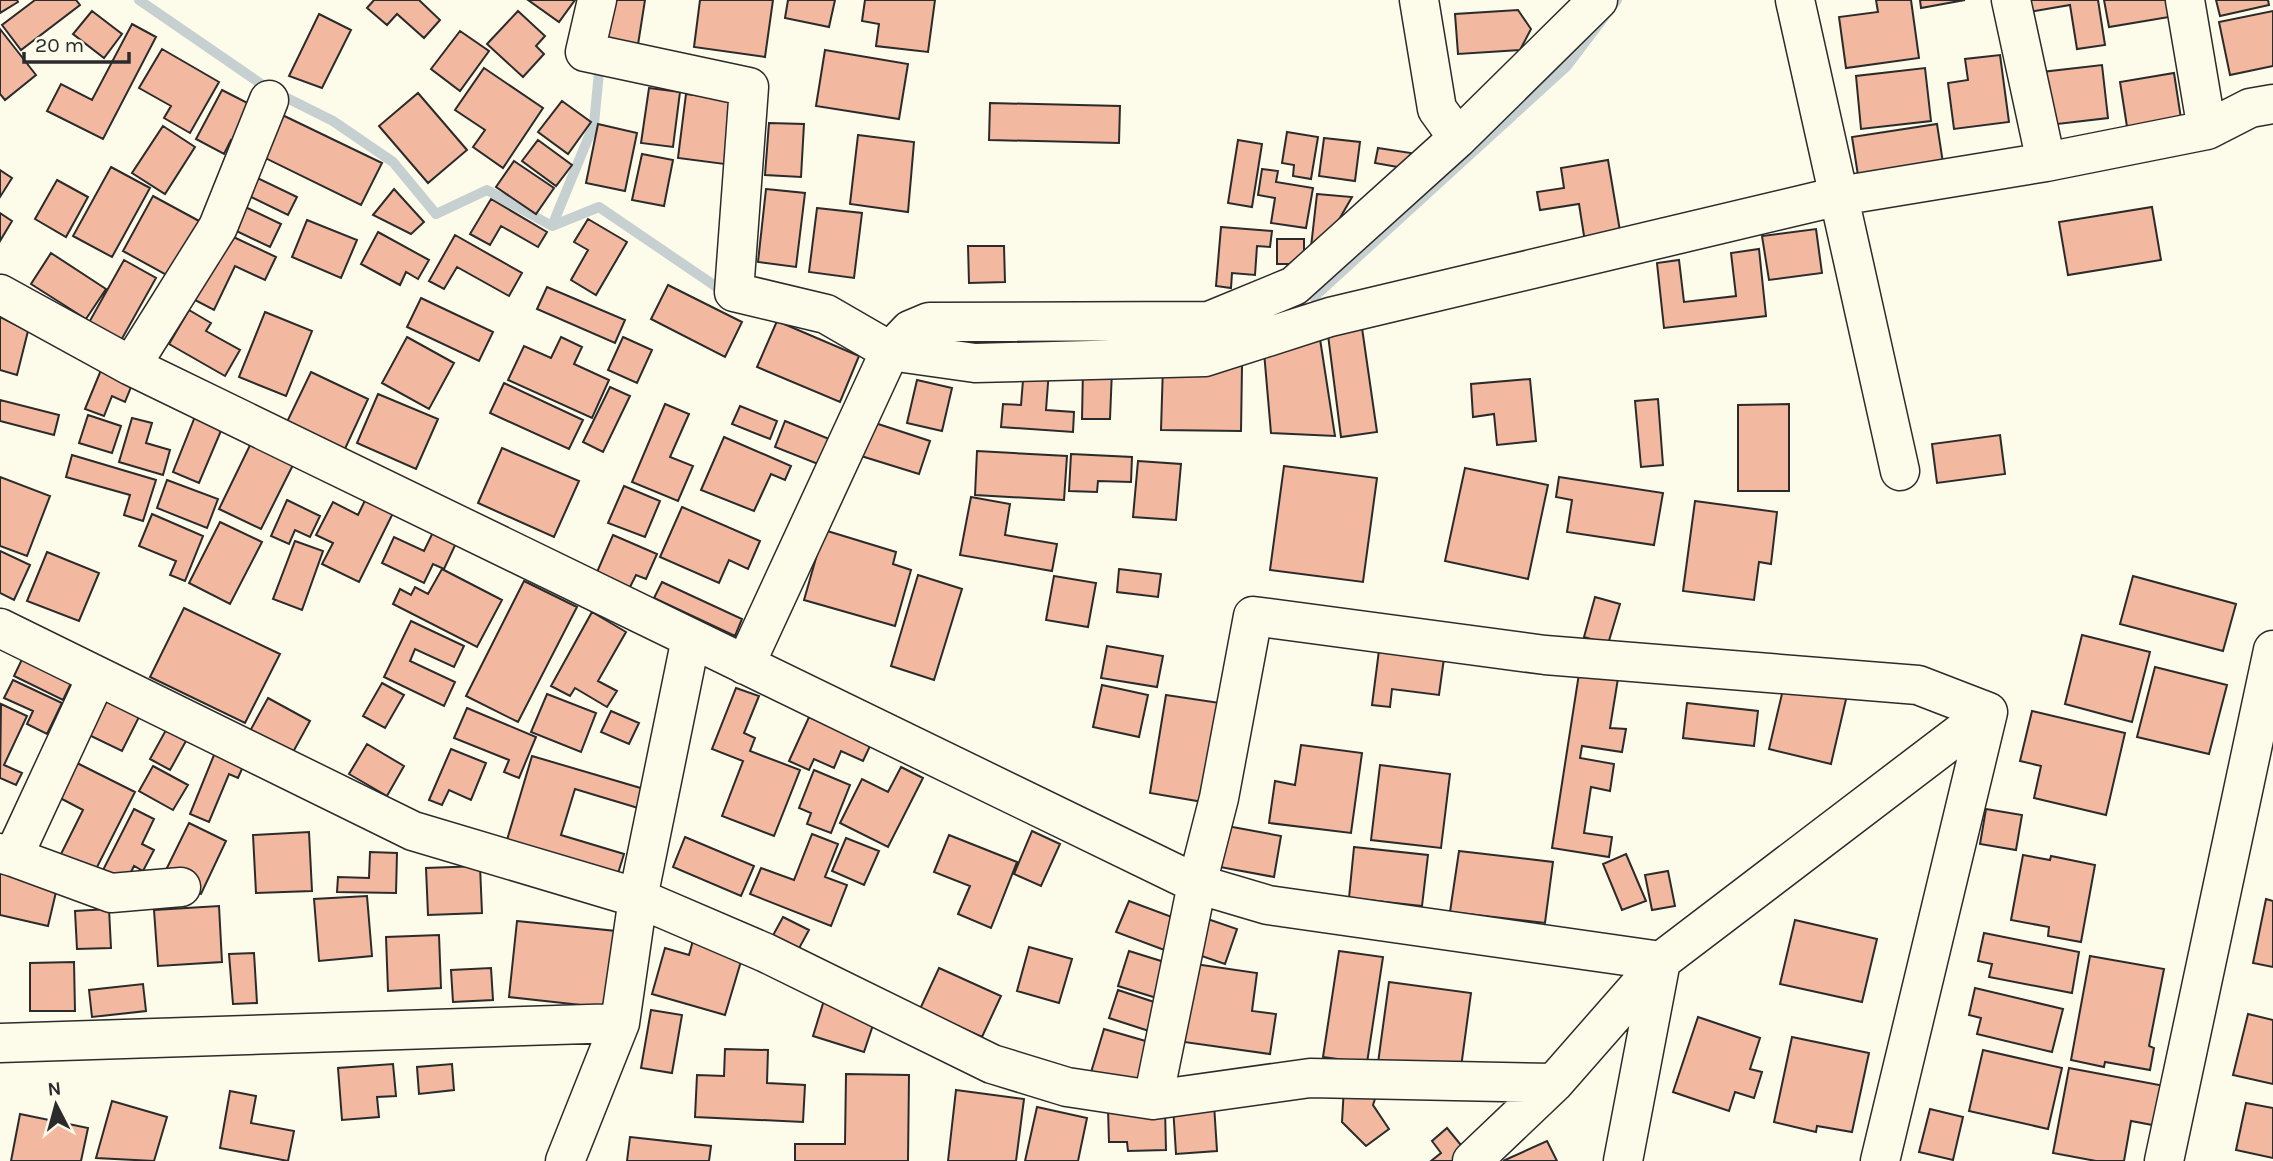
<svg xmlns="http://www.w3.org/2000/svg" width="2273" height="1161" viewBox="0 0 2273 1161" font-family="Karla,sans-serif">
  <rect width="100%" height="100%" fill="#fdfbea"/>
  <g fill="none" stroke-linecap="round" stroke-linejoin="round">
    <path stroke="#c7d0d0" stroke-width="10" d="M139,0l128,88 66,33 60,41 43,52 51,-24 65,36 47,-19 128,87
      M552,226l42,-102 6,-62
      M1314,297l253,-231 50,-66"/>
  </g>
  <path fill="#f2b8a0" stroke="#2b2b2b" stroke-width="2" d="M0,0h17l1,2 -18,11z
    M35,0h41l4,5 -59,45 -19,-25z
    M374,0h45l21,20 -16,18 -27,-24 -10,11 -20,-17z
    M528,0h47l-16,22z
    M612,0h33l-8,51 -33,-5z
    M700,0h73l-8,57 -71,-10z
    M788,0h47l-6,27 -44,-9z
    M865,0h70l-7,52 -52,-6 3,-22 -17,-3z
    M1876,0h35l8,58 -73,10 -7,-51 39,-5z
    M1920,0h45l-44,8z
    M2021,0h77l7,45 -28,4 -7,-44 -47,8z
    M2104,0h74l3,15 -72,12z
    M2216,0h52l1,5 -49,11z
    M1518,10l13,19 -11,21 -62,4 -3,-40z
    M92,11l30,23 -18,24 -31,-24z
    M518,11l27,25 -9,10 8,8 -21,23 -36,-33z
    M2273,11v55l-43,9 -11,-53z
    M319,14l32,16 -29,58 -33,-12z
    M132,24l24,13 -53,102 -56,-28 14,-27 31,16z
    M0,29l36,46 -31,25 -5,-6z
    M460,31l29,20 -29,40 -29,-22z
    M162,49l57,33 -29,51 -26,-15 7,-12 -32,-18z
    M825,50l83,14 -9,55 -83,-13z
    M2000,55l9,67 -55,7 -6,-46 20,-3 -3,-21z
    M2102,65l6,53 -59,7 -7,-53z
    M484,68l59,40 -40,60 -30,-21 12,-17 -30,-20z
    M1925,68l6,53 -70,8 -5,-53z
    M2174,73l8,52 -54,8 -8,-51z
    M649,88l31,4 -7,55 -32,-4z
    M222,90l37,19 -19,36 -9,-5 -7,14 -28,-15z
    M418,93l49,57 -39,33 -49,-57z
    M686,94l54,6 -8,65 -54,-7z
    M562,101l29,21 -23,32 -30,-22z
    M990,103l130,3 -1,37 -130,-3z
    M274,111l108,52 -21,42 -108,-53z
    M769,123l35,1 -3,53 -36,-2z
    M598,124l39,9 -12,58 -39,-8z
    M1937,124l8,52 -85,12 -8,-51z
    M163,126l32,21 -30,47 -33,-21z
    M1287,132l31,5 -7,42 -18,-3 1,-11 -12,-2z
    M858,135l56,7 -6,70 -58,-8z
    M1324,138l36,4 -5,39 -36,-5z
    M538,140l34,25 -16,21 -34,-25z
    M1238,140l24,4 -10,63 -24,-4z
    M1378,148l33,5 -2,16 -34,-6z
    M642,154l31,6 -9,46 -32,-6z
    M1608,160l13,77 -36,5 -6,-38 -39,6 -3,-18 27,-4 -3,-20z
    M514,161l40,27 -18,26 -40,-27z
    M111,167l39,21 -38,69 -39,-21z
    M1262,169l16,2 -2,11 37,6 -7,40 -35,-5 4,-25 -17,-3z
    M0,170l12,8 -12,19z
    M249,174l48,23 -9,18 -47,-23z
    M57,180l31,17 -22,40 -31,-18z
    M394,189l30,33 -13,12 -38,-19z
    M766,189l39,4 -9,74 -38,-5z
    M1317,194l35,3 -19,33 -22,17z
    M153,196l59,32 -31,55 -58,-32z
    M491,199l56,33 -9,15 -37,-21 -11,19 -20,-11z
    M239,204l42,20 -11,23 -42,-20z
    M2152,207l9,53 -93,15 -9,-53z
    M817,208l45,5 -8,65 -45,-6z
    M0,213l12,8 -12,20z
    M588,219l39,23 -31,53 -25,-15 17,-30 -14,-8z
    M307,220l50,20 -16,38 -49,-21z
    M1221,227l51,4 -2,16 -13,-1 -2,29 -23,-2 -1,15 -15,-2z
    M1816,229l6,44 -53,7 -7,-44z
    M378,232l51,28 -11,19 -12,-7 -6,13 -39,-21z
    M225,233l51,24 -11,23 -30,-14 -21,44 -21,-11z
    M455,235l67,38 -13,23 -52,-29 -13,22 -15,-8z
    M1277,239h27v25h-27z
    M968,246h36l1,36 -36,1z
    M1759,249l7,67 -102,12 -7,-65 22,-3 5,42 52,-6 -5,-43z
    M51,253l55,36 -20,30 -55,-35z
    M124,260l32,18 -37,66 -32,-18z
    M668,285l74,37 -17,35 -74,-38z
    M547,287l78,33 -10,23 -78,-34z
    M421,298l72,34 -14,29 -72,-34z
    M189,310l22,13 -5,8 34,19 -15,26 -56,-32z
    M265,312l47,19 -26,65 -47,-19z
    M0,317l28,14 -11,44 -17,-5z
    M777,321l82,35 -19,46 -83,-35z
    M1362,328l15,104 -36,5 -13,-102z
    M407,337l47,26 -25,46 -47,-26z
    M561,337l21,10 -8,17 35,16 -17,38 -84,-38 16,-34 27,12z
    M623,337l29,13 -15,33 -29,-13z
    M1320,339l15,97 -64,-3 -7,-81z
    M1163,365l79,1 -1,65 -80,-1z
    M1024,368l25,2 -3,40 28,2 -1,20 -72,-5 2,-23 18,1z
    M1083,369l29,1 -2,49h-28z
    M101,370l32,12 -8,20 -13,-6 -8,20 -19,-7z
    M311,372l57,27 -24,52 -58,-27z
    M1530,379l6,62 -39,4 -3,-31 -21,3 -2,-33z
    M917,380l35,8 -10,43 -35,-8z
    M504,383l79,37 -14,29 -79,-36z
    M610,387l20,9 -27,56 -20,-10z
    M378,394l60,25 -22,50 -59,-26z
    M1658,399l5,66 -22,2 -6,-66z
    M0,400l59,15 -5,20 -54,-14z
    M665,404l24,10 -19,43 23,9 -15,35 -46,-19z
    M1789,404v87h-51v-86z
    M740,406l37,15 -7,18 -38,-15z
    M196,414l27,12 -24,57 -26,-11z
    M88,415l33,11 -9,27 -33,-10z
    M132,418l20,5 -6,20 24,7 -7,25 -44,-13z
    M785,421l54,22 -11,25 -53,-21z
    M869,421l61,20 -11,33 -61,-19z
    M2000,435l5,39 -68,9 -5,-39z
    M724,437l67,29 -6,14 -14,-6 -17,37 -53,-21z
    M252,441l43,20 -34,68 -42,-20z
    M502,448l77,33 -25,56 -76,-34z
    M977,451l90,5 -3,44 -89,-5z
    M1071,454l61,3 -1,25 -33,-1 -1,11 -28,-1z
    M72,455l84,25 -13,41 -19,-6 6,-20 -64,-18z
    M1138,461l43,3 -5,56 -43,-3z
    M1284,466l93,12 -14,104 -93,-12z
    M1465,468l83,17 -20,94 -83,-18z
    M0,477l50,19 -23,60 -27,-10z
    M1559,477l104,16 -9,52 -87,-13 5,-32 -16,-3z
    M167,480l51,19 -11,29 -50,-20z
    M624,486l36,15 -15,36 -37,-14z
    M368,494l28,13 -37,75 -37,-18 11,-21 -17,-8 17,-33 25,13z
    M971,497l39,7 -5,31 52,9 -5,27 -92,-16z
    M287,500l33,16 -10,21 -15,-7 -6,14 -18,-8z
    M1695,501l82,11 -6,52 -12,-2 -5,38 -71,-9z
    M682,507l78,34 -12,28 -19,-9 -10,23 -59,-26z
    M152,514l51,22 -18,45 -15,-6 6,-14 -37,-15z
    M220,522l42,20 -32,62 -41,-21z
    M435,528l23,11 -14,30 -11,-5 -9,19 -42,-20 12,-26 30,14z
    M824,530l72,22 -3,12 18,6 -16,56 -91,-26z
    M613,535l44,19 -11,25 -10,-4 -9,18 -33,-14z
    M295,541l28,10 -21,59 -29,-11z
    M0,551l30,14 -16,35 -14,-7z
    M47,552l52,21 -20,48 -52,-20z
    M442,569l60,31 -25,47 -84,-43 7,-15 11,6 4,-8 13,7z
    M1119,569l42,5 -3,23 -41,-5z
    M918,575l44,14 -28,91 -43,-14z
    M1054,576l42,7 -8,44 -42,-7z
    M2133,576l103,28 -13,47 -103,-27z
    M524,581l53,26 -59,115 -52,-26z
    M662,582l80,37 -7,17 -81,-38z
    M1595,597l25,7 -12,40 -24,-7z
    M184,608l96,46 -35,69 -95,-46z
    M592,612l34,20 -28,49 19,10 -10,16 -32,-19 -5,8 -19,-10z
    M411,621l53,25 -10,21 -39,-18 -5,12 45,21 -11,24 -60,-29z
    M2082,635l68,17 -18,70 -67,-18z
    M1107,646l56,10 -6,31 -56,-9z
    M1379,650l65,8 -5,37 -47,-6 -2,18 -18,-2z
    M25,653l49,24 -11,23 -49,-24z
    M1580,667l39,5 -9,56 16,1 -4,23 -40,-6 -2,12 34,6 -4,27 -19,-4 -7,46 28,4 -3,20 -57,-9z
    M2155,667l72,18 -18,69 -72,-17z
    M13,680l49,23 -15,31 -20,-10 6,-13 -29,-13z
    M1785,681l62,14 -16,69 -62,-15z
    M382,683l22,12 -19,33 -22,-12z
    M1102,685l46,10 -9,42 -46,-10z
    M736,688l23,8 -15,37 11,5 -5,13 50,19 -26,66 -52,-20 21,-55 -31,-12z
    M547,694l49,19 -15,39 -50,-20z
    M1166,695l54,8 -17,99 -53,-9z
    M268,698l42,23 -18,33 -42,-23z
    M107,700l32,17 -17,34 -33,-16z
    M1687,703l71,8 -4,35 -71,-8z
    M1,704l26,12 -23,49 18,8 -6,12 -16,-7z
    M467,708l69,29 -17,41 -15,-6 5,-12 -55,-22z
    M611,711l28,12 -10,21 -28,-12z
    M2032,711l93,22 -19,82 -72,-17 7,-32 -21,-5z
    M809,717l62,27 -8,17 -22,-10 -7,17 -20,-9 -5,11 -20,-9z
    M166,730l20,11 -16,29 -20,-11z
    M367,744l37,22 -17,30 -38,-22z
    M1301,745l61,8 -11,80 -82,-10 6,-42 20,4z
    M451,749l35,14 -15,37 -22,-10 -7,15 -13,-5z
    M216,750l29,12 -7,16 -9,-4 -20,48 -19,-8z
    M532,756l112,33 -6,19 -63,-19 -14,46 63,19 -9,29 -111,-33z
    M77,763l58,29 -45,89 -34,-17 27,-54 -23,-12z
    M1380,765l70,9 -9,74 -70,-8z
    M153,766l35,19 -15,25 -34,-19z
    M901,767l22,11 -35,69 -48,-24 22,-44 26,13z
    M814,770l36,15 -19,48 -24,-9 4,-11 -12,-5z
    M134,809l20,10 -12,25 12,6 -11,21 -9,-5 -9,18 -23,-12z
    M1986,809l36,6 -6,35 -36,-6z
    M189,823l37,18 -25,53 -38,-18z
    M1227,826l54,10 -7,41 -54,-10z
    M1032,831l28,13 -19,42 -27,-12z
    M309,832l3,59 -56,2 -3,-58z
    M812,834l26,10 -13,33 22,8 -16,41 -81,-32 11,-26 33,12z
    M949,835l68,27 -26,66 -33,-14 12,-28 -36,-14z
    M685,837l69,29 -13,30 -68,-29z
    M846,838l33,13 -15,34 -32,-14z
    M1354,847l74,8 -6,51 -73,-8z
    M1459,851l94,11 -8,61 -95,-11z
    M370,852l27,1 -1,40 -59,-1 1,-15 31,1z
    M1626,854l20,47 -24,9 -19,-46z
    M2023,855l27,5 1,-4 44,9 -14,77 -33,-6 1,-9 -38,-7z
    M480,866l2,47 -54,2 -2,-47z
    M1668,871l7,35 -23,4 -7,-35z
    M0,872l60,3 -12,51 -48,-11z
    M367,896l5,60 -53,5 -5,-62z
    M2266,899l7,2v66l-20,-4z
    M1129,901l51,19 -13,31 -51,-19z
    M219,906l3,56 -64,4 -4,-56z
    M109,909l2,39 -34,1 -2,-38z
    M1196,915l41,14 -12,35 -41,-14z
    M783,917l26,13 -12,22 -26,-13z
    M1795,920l82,19 -15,63 -82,-18z
    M517,921l99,10 -8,77 -99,-11z
    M695,933l50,15 -20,67 -73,-21 13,-46 24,7z
    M1984,933l95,19 -7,41 -83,-16 3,-13 -14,-3z
    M439,935l2,53 -53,3 -2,-54z
    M1029,947l43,12 -13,44 -42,-12z
    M1129,951l45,14 -11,35 -45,-14z
    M1339,951l44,6 -16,106 -44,-6z
    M254,953l3,50 -24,1 -4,-50z
    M2090,956l74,13 -15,77 5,2 -4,22 -45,-8 -1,5 -33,-7z
    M74,962l1,49h-45v-48z
    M1188,963l69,10 -5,38 24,3 -6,40 -93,-13z
    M491,968l2,32 -40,2 -2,-32z
    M939,968l62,28 -19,41 -62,-28z
    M1389,982l82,11 -11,82 -82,-12z
    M143,984l3,27 -54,6 -3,-27z
    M1975,988l88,21 -11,43 -75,-18 4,-16 -12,-3z
    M1118,990l45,15 -8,28 -46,-15z
    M825,997l52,16 -13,39 -51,-16z
    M651,1010l31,5 -10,58 -31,-5z
    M2248,1014l25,6v64l-40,-9z
    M1698,1017l62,21 -10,31 12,3 -8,26 -19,-6 -6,19 -56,-19z
    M1104,1029l52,15 -14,50 -53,-15z
    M1792,1037l77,16 -17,79 -35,-6 -1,6 -42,-10z
    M725,1049l43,1 -1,33 38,2 -2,37 -108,-5 2,-42 27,1z
    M1983,1050l79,18 -14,61 -79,-18z
    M393,1064l3,32 -19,1 2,20 -37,3 -4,-52z
    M452,1064l2,26 -35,4 -2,-27z
    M2069,1068l101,19 -7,40 -32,-6 -7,40h-28l-43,-8z
    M846,1074l63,1 -1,86h-113v-17h50z
    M1344,1087l34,3 -5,15 16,24 -23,17 -24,-24z
    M956,1090l68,9 -8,62h-68z
    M230,1091l26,5 -5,27 43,8 -6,30 -68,-13z
    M112,1101l55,16 -13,44 -58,-3z
    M2246,1103l27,5v50l-37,-8z
    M1214,1104l3,47 -41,3 -3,-48z
    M1037,1107l50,11 -9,43h-53z
    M1165,1108l1,42 -38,1 -1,-9h-18l-1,-33z
    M1930,1109l33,8 -10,43 -34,-8z
    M20,1114l68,14 -7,33h-70z
    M1447,1128l23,28 -6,5h-33l10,-8 -9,-12z
    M630,1137l81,9 -2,15h-82z
    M1547,1141l10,20h-54z"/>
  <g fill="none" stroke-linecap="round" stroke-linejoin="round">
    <g stroke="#2b2b2b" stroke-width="41">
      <path id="minor" d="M597,0l-12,52 164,35 -15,205 92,22 64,37 85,12 230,-6 125,-40 509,-121 207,-34 161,-32 43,-22 23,-4
        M1419,0l18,109 21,29
        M1795,0l105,471
        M2011,0l35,162
        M2185,0l22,130
        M0,294l131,72 1066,518 71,21 393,56 -38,200
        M131,366l87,-139 51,-127
        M0,628l413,203 225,67 128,55 226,111 75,23 86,13 157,-22 244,5
        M745,665l145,-314 20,-21 19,-8 280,-1 85,-35 164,-148 140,-138
        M0,853l13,4 84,-181
        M13,857l98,36 70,-6
        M0,1043l620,-20
        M1153,1100l44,-216 22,-86 34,-182 292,39 373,30 70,27
        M565,1161l55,-138 18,-125 53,-260
        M1472,1161l82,-78 107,-122 327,-249
        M1880,1161l108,-449
        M2164,1161l109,-511"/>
    </g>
    <use href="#minor" stroke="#fdfbea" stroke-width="38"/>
  </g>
  <g transform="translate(56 1105) rotate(354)" stroke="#fdfbea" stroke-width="5" paint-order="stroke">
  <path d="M0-5L12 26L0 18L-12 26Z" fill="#2b2b2b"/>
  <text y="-10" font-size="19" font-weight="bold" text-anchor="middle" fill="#2b2b2b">N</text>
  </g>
  <path d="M24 52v10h105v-10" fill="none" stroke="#2b2b2b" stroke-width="3.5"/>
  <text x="35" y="52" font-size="21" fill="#2b2b2b" stroke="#fdfbea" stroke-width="5" paint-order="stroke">20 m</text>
</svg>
